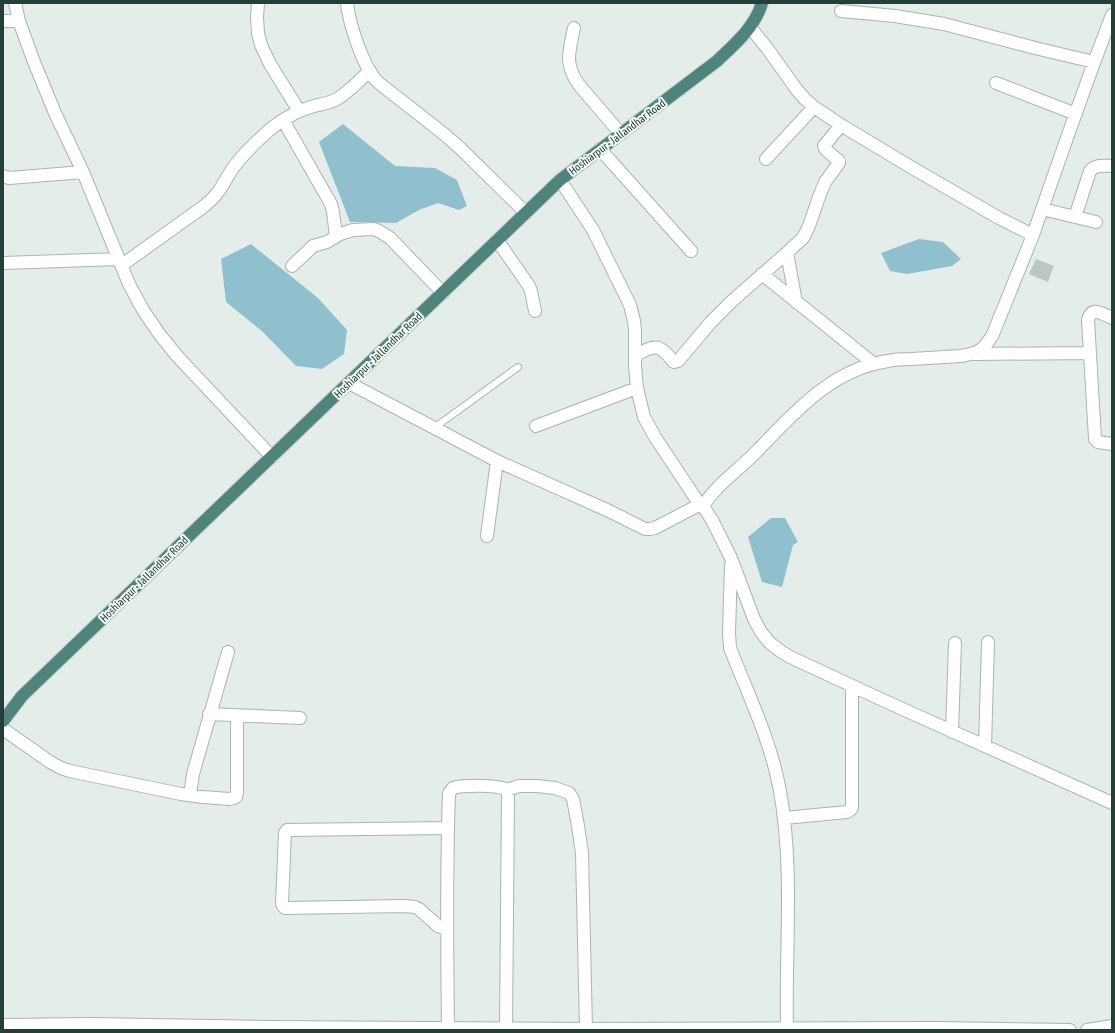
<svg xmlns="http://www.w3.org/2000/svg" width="1115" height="1033" viewBox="0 0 1115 1033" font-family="'Asap Condensed',sans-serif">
  <rect width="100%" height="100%" fill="#e4edea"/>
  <path fill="#90c0ce" d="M343,124l52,42 40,2 22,12 10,26 -8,4 -21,-7 -19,7 -23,13 -46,-1 -31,-80z
    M919,239l24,3 18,17 -9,7 -45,8 -17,-3 -9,-18z
    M251,244l67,54 29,32 -3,24 -22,15 -26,-3 -33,-34 -37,-30 -5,-43z
    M771,518h14l13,24 -5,3 -11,42 -20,-5 -14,-45z"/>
  <path fill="#bac7c3" d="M1036,259l18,7 -6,16 -19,-8z"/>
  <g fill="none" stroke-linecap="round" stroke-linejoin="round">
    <g stroke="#a7b5b1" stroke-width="8">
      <path id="service" d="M434,428l84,-61"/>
    </g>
    <g stroke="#a7b5b1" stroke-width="14">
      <path id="minor" d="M15,3l4,18 15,41 21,51 28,59 46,112 14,26 17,25 18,22 94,100
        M258,3l-1,14 1,16 3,12 9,19 29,47
        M347,3c2,20 15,60 28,76 3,3 6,6 9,8l60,47 16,14 66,65
        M841,11l54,5 49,8 95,25 55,13
        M3,21h16
        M574,28c-5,24 -10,36 5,57l42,49
        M996,83l80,31
        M283,120l48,84 2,8 3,24
        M600,149l91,102
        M766,159l48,-52
        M3,176l6,2 74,-6
        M560,180l33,50 37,75 4,16 1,9v36l2,22 7,29 11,20 45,68
        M1042,209l54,13
        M1075,217l15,-46c6,-7 14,-5 22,-5
        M1033,235c26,-74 51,-148 79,-220
        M497,240l32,46 2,5 4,20
        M787,253l9,49
        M3,263l116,-4
        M122,265l81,-58c5,-4 11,-9 15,-15 7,-9 11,-20 18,-28 11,-14 24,-26 37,-37 13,-10 26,-17 41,-21 8,-2 16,-3 23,-7 12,-7 22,-19 33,-28
        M292,266l18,-17 3,-3 14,-4 13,-8 13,-4 20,-1 6,2 11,7 53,55
        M762,274l112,90
        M1112,318c-10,-4 -20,-13 -24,2l7,119 3,3 14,2
        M974,354l116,-1
        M635,355c8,-3 20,-12 27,-5 5,3 8,8 12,12l4,-1 33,-39 21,-21 49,-43 22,-20 6,-12 10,-29 6,-15 14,-19v-2l-13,-11 -2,-4 17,-21
        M349,383l148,78 112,50 36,18h5l5,-1 42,-22h6l9,14 19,38 23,61 7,13 9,11 9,7 9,6 99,46 225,101
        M536,426l101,-38
        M703,506c14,-22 37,-37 55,-56 37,-38 74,-81 130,-89 8,-2 16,-2 24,-2 16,-1 33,-2 49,-3 18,-3 23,-6 32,-22l40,-99 -34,-17 -90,-52 -68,-41 -27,-18 -9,-8 -8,-9 -30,-42 -17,-21
        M487,536l10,-75
        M731,565l-2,68 1,15c18,46 41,93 50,143 14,79 5,159 7,239
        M209,714l91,4
        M3,729l47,33 11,6 9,3 111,23 22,3 26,2 5,-1 2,-1 1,-4v-78
        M952,732l3,-89
        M985,746l3,-104
        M507,790l12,-4h18l18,2 14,5 4,6 5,27 4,27 4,176
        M190,795l3,-21 35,-122
        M784,818l63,-6 3,-2 2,-2v-122
        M447,929l-9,-3 -19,-17 -4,-2 -11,-1 -119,2 -2,-2 -1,-3 3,-70 2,-3 161,-2
        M448,1028c-1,-78 -2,-156 1,-234l1,-2 3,-4c11,-3 42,-3 53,1l2,4 -2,236"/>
    </g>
    <g stroke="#a7b5b1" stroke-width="14">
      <path id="tertiary" d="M3,1025l87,-1 181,3 315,2 350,-1 134,2
        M1087,1030l25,-4"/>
    </g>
    <g stroke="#c2c9c8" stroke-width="14">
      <path id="trunk" d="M3,721l19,-25 538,-516 157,-119c18,-17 38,-34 45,-58"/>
    </g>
    <use href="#service" stroke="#fff" stroke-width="6"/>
    <use href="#minor" stroke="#fff" stroke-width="12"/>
    <use href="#tertiary" stroke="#fff" stroke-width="12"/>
    <use href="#trunk" stroke="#4e847c" stroke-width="12"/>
  </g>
  <g text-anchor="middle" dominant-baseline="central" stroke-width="4" stroke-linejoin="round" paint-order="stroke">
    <g font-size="11" fill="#243e39" stroke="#f5f9f7">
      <text transform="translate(617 137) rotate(-37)">Hoshiarpur - Jallandhar Road</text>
      <text transform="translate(378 355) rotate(-44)">Hoshiarpur - Jallandhar Road</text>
      <text transform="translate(144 579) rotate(-44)">Hoshiarpur - Jallandhar Road</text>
    </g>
  </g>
  <rect width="1115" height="1033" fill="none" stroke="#243e39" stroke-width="8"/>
</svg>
